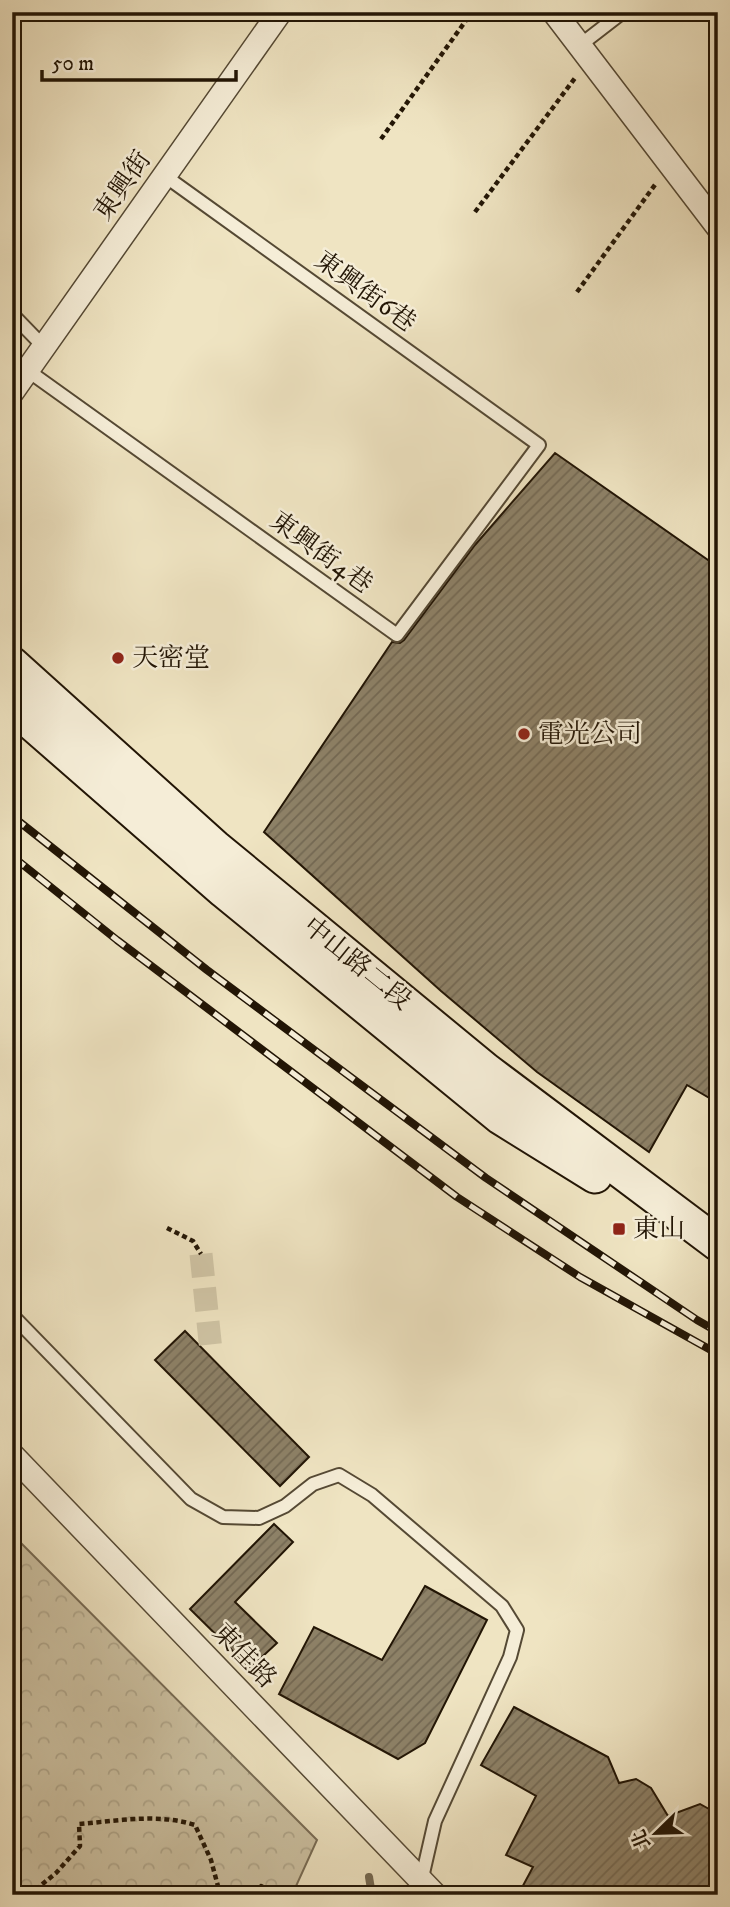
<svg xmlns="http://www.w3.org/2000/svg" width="730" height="1907" viewBox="0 0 730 1907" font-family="'IM FELL DW Pica','Noto Serif TC',serif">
  <defs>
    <pattern id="forest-crowns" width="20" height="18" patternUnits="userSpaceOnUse" patternTransform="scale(1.75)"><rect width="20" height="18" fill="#ccc1a2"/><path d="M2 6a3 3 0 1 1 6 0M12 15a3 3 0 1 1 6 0" fill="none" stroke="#afa58a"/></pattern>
    <pattern id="building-hatch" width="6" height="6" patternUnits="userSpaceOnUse" patternTransform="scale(1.75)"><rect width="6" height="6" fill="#8d8167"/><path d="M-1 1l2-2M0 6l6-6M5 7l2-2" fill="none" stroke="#736853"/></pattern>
  </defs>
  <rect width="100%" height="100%" fill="#efe4c2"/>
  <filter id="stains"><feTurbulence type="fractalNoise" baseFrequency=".00286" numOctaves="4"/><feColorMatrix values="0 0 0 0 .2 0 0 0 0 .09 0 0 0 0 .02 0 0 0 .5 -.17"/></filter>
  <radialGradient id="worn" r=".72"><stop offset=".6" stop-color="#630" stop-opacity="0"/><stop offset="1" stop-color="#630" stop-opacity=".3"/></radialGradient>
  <path fill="url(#forest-crowns)" stroke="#776b54" stroke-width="2" d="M12,1534l305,306 -25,55h-280z"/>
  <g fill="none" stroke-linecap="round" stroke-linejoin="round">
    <path stroke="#736750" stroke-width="8" d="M369,1877l3,18"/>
  </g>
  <path fill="url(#building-hatch)" stroke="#221505" stroke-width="2" d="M555,453l163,114v536l-31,-18 -38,67 -112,-80 -96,-81 -177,-159 128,-190 8,1 4,-3 71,-95z
    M185,1331l124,126 -29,29 -125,-126z
    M274,1524l19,18 -58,60 42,41 -27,25 -60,-59z
    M425,1586l62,34 -62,123 -27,16 -119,-65 35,-67 68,33z
    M514,1707l94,50 11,26 17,-4 15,9 17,28 32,-12 18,10v79l-10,-6 -4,8h-186l15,-28 -27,-12 30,-59 -55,-31z"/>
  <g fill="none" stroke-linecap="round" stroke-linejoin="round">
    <path stroke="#d0c5a6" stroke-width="23" stroke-dasharray="23 11" stroke-linecap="butt" d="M201,1254l10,97"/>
    <g stroke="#554934" stroke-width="16">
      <path id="lane" d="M579,46l44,-34
        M12,314l32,33
        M27,370l370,265 142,-190 -374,-269
        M12,1315l179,184 32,18 36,1 26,-12 28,-22 26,-9 33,20 130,111 15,24 -7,27 -75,164 -14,61"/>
    </g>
    <g stroke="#554934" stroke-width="26">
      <path id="street" d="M554,12l164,215
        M12,392l268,-380
        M12,1455l423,440"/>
    </g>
    <g stroke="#221505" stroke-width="37">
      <path id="secondary" d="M12,664l203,183 271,223 232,174
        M12,706l212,185 276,226 95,59"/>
    </g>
    <path stroke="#221505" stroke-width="4.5" stroke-dasharray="5 3.5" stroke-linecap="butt" d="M381,139l91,-127
      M475,212l100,-134
      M577,292l80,-110
      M167,1228l26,13 8,13
      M29,1895l27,-22 24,-27 -1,-22c38,-3 79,-11 116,1l16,35 8,30 9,5
      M246,1895l15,-9 16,9"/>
    <use href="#lane" stroke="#f5edd7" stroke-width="12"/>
    <use href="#street" stroke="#f5edd7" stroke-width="23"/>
    <use href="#secondary" stroke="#f5edd7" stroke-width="33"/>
    <g stroke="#221505" stroke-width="8">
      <path id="rail" d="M12,816l195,154 279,208 211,142 21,12
        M12,856l105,84 340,257 123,80 138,77"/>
    </g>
    <use href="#rail" stroke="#f5edd7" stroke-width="5" stroke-dasharray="16" stroke-linecap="butt"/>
  </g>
  <g fill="#8f2418" stroke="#f5edd7" stroke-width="2.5">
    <circle cx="118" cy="658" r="7"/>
    <circle cx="524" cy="734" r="7"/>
    <rect x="612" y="1222" width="14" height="14" rx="3.5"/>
  </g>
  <g text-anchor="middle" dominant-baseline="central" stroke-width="5" stroke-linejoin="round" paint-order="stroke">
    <g font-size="26" fill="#221505" stroke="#f5edd7">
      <text transform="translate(123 186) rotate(-55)">東興街</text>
      <text transform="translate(365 292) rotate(36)">東興街6巷</text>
      <text transform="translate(321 553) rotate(36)">東興街4巷</text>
      <text transform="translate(357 964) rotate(39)">中山路二段</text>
      <text transform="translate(244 1656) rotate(46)">東佳路</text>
    </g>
    <g font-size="26" fill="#221505" stroke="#f5edd7" text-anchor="start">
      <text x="132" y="658">天密堂</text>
      <text x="538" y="734">電光公司</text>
      <text x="633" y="1229">東山</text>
    </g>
  </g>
  <rect width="730" height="1907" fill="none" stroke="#efe4c2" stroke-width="42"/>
  <rect x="14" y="14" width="702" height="1879" fill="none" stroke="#221505" stroke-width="3.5"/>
  <rect x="21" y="21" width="688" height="1865" fill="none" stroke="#221505" stroke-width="2"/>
  <g transform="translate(656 1833) rotate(247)" stroke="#f5edd7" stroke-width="5" paint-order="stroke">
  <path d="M0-5L12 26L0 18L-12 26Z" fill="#221505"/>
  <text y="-10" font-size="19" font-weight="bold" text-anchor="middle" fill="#221505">北</text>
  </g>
  <path d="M42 70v10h194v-10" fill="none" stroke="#221505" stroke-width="3.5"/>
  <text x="52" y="70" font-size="21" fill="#221505" stroke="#f5edd7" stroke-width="5" paint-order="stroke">50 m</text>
  <rect width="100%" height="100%" filter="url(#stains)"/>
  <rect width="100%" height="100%" fill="url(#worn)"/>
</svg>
